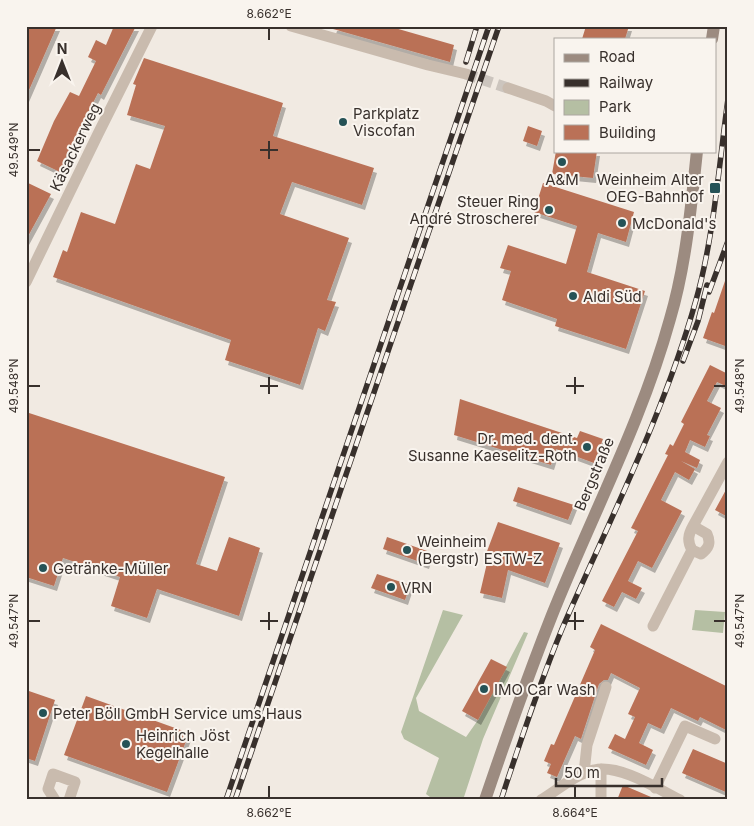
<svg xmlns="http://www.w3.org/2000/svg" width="754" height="826" viewBox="0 0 754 826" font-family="Inter,sans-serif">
  <defs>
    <filter id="shadow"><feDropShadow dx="3" dy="5" stdDeviation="0" flood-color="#0004"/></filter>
  </defs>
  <rect width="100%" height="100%" fill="#f1eae2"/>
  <path fill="#b5bfa3" d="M443,610l20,5 -47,83 3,13 47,26 12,-17 46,-88 4,1 -45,106 -20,61h-29l-8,-6 13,-36 -35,-19 -3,-7z
    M695,610l30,2 -2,21 -31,-3z"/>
  <path fill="#ba7157" filter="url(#shadow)" d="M29,26h28l-31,71v-65z
    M114,26h22l-35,69 -3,-2 -30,59 -8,20 -23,-11 17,-40 16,-29 9,4 17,-35 -8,-4 8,-17 10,5z
    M334,26h54l66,19 -4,17 -117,-33z
    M586,26h43l-4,13h-43z
    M144,58l139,45 -10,33 101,32 -12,37 -70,-23 -12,32 69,24 -22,62 9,2 -11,29 -7,-3 -18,57 -75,-25 6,-20 -178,-63 10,-27 4,2 14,-40 34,12 21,-60 14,5 15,-43 -38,-11 9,-30 -3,-1z
    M528,126l14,5 -5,15 -14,-5z
    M556,151h41l-4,27 -41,-4z
    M26,182l25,12 -25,46z
    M543,183l91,29 -8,30 -28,-9 -11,39 58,19 -19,58 -71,-23 2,-7 -55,-19 9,-29 -11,-3 8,-23 58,19 11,-38 -43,-14z
    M726,278h2v69l-25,-9 9,-26 2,1z
    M710,365l18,9v13l-11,-5 -10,19 14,7 -14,27 3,1 -5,11 -15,-7 -5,12 15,8 -3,8 -16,-7 14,8 -6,11 -14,-8 -14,28 21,11 -30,57 -14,-7 -10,20 14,7 -6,11 -14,-7 -8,15 -12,-6 36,-70 -7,-3 37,-73 -3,-1 5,-10 3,2 11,-22 -3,-2z
    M460,399l117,39 3,-7 23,8 -9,24 -38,-14 -5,16 -97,-30z
    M26,412l199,65 -29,87 21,7 12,-34 31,11 -21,68 -82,-27 -10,29 -36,-12 9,-29 -57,-19 -9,28 -28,-9z
    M728,486v31l-13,-7z
    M518,487l56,18 -6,15 -55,-19z
    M498,522l62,21 -15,40 -37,-13 -6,28 -22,-5 7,-30 -4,-1z
    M387,537l43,15 -4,12 -43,-15z
    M377,574l33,11 -5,15 -34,-12z
    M601,624l127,63v44l-28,-14 -2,4 -27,-13 -10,21 -13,-6 -9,20 14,7 -7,15 -38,-17 7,-14 10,5 10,-22 -7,-3 12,-26 -29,-15 -3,7h-4l-5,4 -18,55 -6,-3 -18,41 -10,-4 4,-9 -7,-3 7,-17 3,1 41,-95 -5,-3z
    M491,659l16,8 -29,53 -16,-9z
    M26,690l29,10 -20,61 -9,-3z
    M86,696l103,37 -22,59 -103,-37z
    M693,749l35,15v29l-46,-20z
    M623,785l35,15h-41z"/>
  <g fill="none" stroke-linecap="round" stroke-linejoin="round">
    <path stroke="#ccc5be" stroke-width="11" stroke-dasharray="11 5.5" stroke-linecap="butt" d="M466,74l42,14"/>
    <path stroke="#c9bbae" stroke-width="11" d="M291,26l137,39 38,9
      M508,88l38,13 9,5
      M26,282l72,-148 54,-108
      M693,526l14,8c4,9 2,14 -6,20l-9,-4c-5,-9 -4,-15 1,-24l35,-64
      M653,626l39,-76
      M584,773l3,-28 19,-58
      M655,788l30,-62 30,13
      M55,800l-7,-11 5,-15 22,8 -6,18
      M541,800c15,-9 36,-27 53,-30 26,-6 64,19 86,30
      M601,800v-31"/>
    <path stroke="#9c8b80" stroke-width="12" d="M712,39l2,-13
      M485,800c21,-62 43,-124 67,-185 39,-98 90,-194 118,-296 16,-54 21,-112 27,-168"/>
    <g stroke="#38302c" stroke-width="5.5">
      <path id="rail" d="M466,62l11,-36
        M709,292l19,-51
        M683,361l15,-40 9,-36
        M226,800l263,-774
        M235,800l264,-774
        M501,800c19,-58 38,-115 61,-171 47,-108 102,-215 134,-329 18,-63 23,-136 32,-201"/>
    </g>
    <use href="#rail" stroke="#f9f4ee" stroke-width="4" stroke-dasharray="11" stroke-linecap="butt"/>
  </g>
  <path fill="none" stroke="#38302c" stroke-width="2" d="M269,28v12M269,141v18M28,150h12M260,150h18M269,377v17M575,377v17M28,386h12M260,386h18M566,386h18M714,386h12M269,612v18M575,612v18M28,621h12M260,621h18M566,621h18M714,621h12M269,786v12M575,786v12"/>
  <g fill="#255256" stroke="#f9f4ee" stroke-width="2">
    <circle cx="343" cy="122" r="5"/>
    <circle cx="562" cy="162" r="5"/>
    <rect x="709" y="182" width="12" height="12" rx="2.5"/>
    <circle cx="549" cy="210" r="5"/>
    <circle cx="622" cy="223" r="5"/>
    <circle cx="573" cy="296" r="5"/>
    <circle cx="587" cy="447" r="5"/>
    <circle cx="407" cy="550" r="5"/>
    <circle cx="43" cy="568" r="5"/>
    <circle cx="391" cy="587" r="5"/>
    <circle cx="484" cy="689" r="5"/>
    <circle cx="43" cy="713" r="5"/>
    <circle cx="126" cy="744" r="5"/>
  </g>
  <g text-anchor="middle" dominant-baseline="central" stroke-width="4" stroke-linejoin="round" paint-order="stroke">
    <g font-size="15" fill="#38302c" stroke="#f9f4ee" text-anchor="start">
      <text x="353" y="113">Parkplatz<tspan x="353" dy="17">Viscofan</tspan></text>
      <text x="562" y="179" text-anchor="middle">A&amp;M</text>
      <text x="704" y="179" text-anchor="end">Weinheim Alter<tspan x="704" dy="17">OEG-Bahnhof</tspan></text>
      <text x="539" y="201" text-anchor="end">Steuer Ring<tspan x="539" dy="17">André Stroscherer</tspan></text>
      <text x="632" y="223">McDonald's</text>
      <text x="583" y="296">Aldi Süd</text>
      <text x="577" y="438" text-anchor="end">Dr. med. dent.<tspan x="577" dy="17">Susanne Kaeselitz-Roth</tspan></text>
      <text x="417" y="541">Weinheim<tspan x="417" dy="17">(Bergstr) ESTW-Z</tspan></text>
      <text x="53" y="568">Getränke-Müller</text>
      <text x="401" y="587">VRN</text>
      <text x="494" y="689">IMO Car Wash</text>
      <text x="53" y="713">Peter Böll GmbH Service ums Haus</text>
      <text x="136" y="735">Heinrich Jöst<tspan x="136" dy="17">Kegelhalle</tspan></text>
    </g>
    <g font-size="15" fill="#38302c" stroke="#f9f4ee">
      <text transform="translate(75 147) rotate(-64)">Käsackerweg</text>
      <text transform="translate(594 474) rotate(-67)">Bergstraße</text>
    </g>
  </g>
  <rect width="754" height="826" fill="none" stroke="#f9f4ee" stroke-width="55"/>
  <rect x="554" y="38" width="162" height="115" fill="#f9f4ee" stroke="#aca6a0"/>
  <rect x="564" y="54" width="25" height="8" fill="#9c8b80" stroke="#aca6a0"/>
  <text x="599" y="62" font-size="15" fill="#38302c">Road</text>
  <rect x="564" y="79" width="25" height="8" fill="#38302c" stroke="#aca6a0"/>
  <text x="599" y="88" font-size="15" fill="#38302c">Railway</text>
  <rect x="564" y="100" width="25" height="15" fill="#b5bfa3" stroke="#aca6a0"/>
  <text x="599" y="112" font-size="15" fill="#38302c">Park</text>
  <rect x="564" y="125" width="25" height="15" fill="#ba7157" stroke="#aca6a0"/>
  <text x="599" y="138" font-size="15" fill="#38302c">Building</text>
  <g transform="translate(62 62)" stroke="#f9f4ee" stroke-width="4" paint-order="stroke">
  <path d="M0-4L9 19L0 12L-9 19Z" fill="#38302c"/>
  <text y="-8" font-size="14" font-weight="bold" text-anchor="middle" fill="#38302c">N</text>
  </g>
  <path d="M556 778v8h106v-8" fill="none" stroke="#38302c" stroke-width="2.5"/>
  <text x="564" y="778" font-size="15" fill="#38302c" stroke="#f9f4ee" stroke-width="4" paint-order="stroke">50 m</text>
  <rect x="28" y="28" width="698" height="770" fill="none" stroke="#38302c" stroke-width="2"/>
  <g font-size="12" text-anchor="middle" fill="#38302c">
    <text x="269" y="18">8.662°E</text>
    <text transform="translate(14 150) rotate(-90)" y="4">49.549°N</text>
    <text transform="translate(14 386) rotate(-90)" y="4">49.548°N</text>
    <text transform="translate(740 386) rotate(-90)" y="4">49.548°N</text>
    <text transform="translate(14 621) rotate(-90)" y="4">49.547°N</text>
    <text transform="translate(740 621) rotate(-90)" y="4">49.547°N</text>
    <text x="269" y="817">8.662°E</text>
    <text x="575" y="817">8.664°E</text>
  </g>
</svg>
